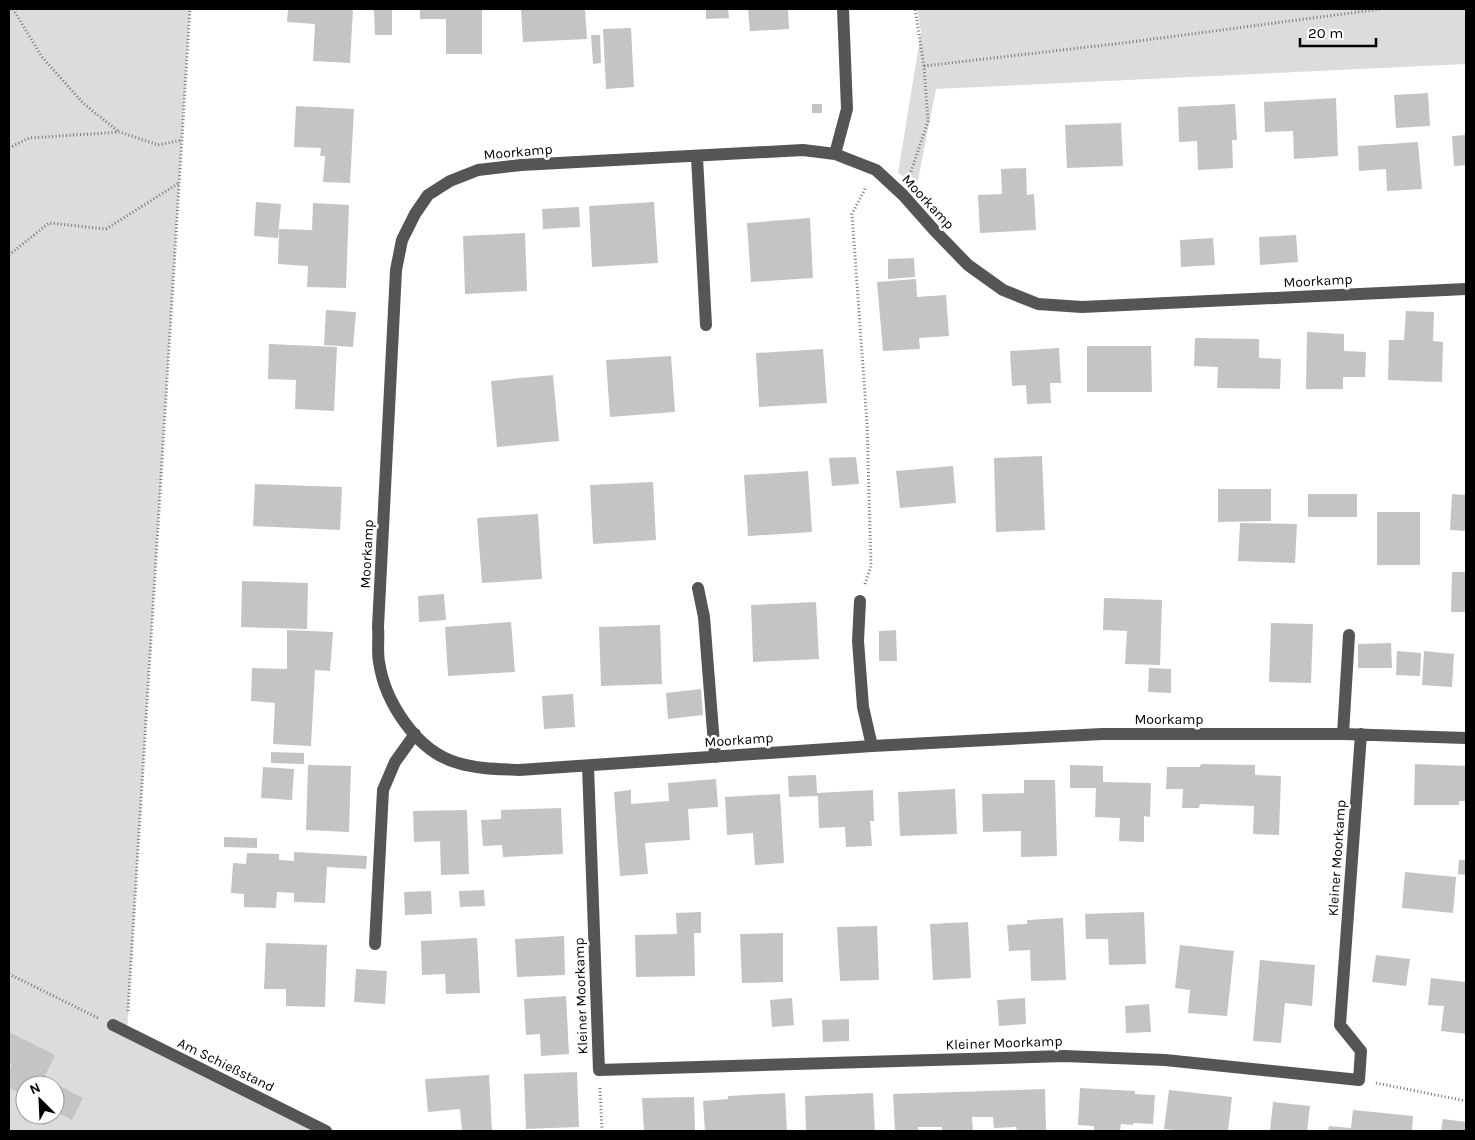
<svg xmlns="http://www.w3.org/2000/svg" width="1475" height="1140" viewBox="0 0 1475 1140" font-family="Karla,sans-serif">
  <rect width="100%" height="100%" fill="#fff"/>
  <path fill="#dcdcdc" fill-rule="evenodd" d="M9,9h181l-63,1023 199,99h-317zM25,1085h30v30h-30z
    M917,9h549v55l-530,25 -19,96 -19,-12 23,-141z"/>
  <path fill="#c4c4c4" d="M288,9h65l-3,54 -37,-2 2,-37 -28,-2z
    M374,9h18v26h-17z
    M420,9h62v45h-36v-35h-26z
    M521,9h64l2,30 -64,3z
    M706,9h22l1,9 -23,1z
    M748,9h40l1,20 -39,2z
    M631,28l3,59 -28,2 -3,-60z
    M591,35h9l1,28 -8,1z
    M1428,93l2,33 -34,2 -2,-33z
    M1336,98l2,58 -44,3 -1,-28 -28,1 -1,-30z
    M812,104h10v9h-10z
    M1235,104l2,36h-5l1,28 -35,2 -1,-29 -18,1 -1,-35z
    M296,106l58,3 -4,74 -27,-1 2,-26h-5l1,-8 -27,-1z
    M1121,123l2,43 -56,2 -2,-43z
    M1466,135v30l-12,1 -2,-30z
    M1418,142l4,47 -35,2 -1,-22 -27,2 -1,-25z
    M1026,168l1,27 7,-1 2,36 -56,3 -2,-38 24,-1 -1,-25z
    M256,202l25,2 -3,34 -24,-2z
    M654,202l4,61 -66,4 -3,-61z
    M313,203l36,2 -3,83 -39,-1 1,-21 -30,-2 1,-35 33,1z
    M579,207l1,20 -37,2 -1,-20z
    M810,218l3,60 -62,4 -4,-59z
    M525,233l2,58 -62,3 -2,-58z
    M1296,235l2,27 -38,3 -1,-28z
    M1213,238l2,27 -34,2 -1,-27z
    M914,258l1,19 -27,2v-20z
    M916,279l1,18 29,-2 3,41 -30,2 1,11 -37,2 -6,-69z
    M326,310l30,2 -3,35 -29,-2z
    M1406,311l28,1 -1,29 10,1 -1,40 -54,-2 1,-40h15z
    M1307,332l37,2v17l22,1 -1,25h-22v12h-37z
    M1195,338l64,1v19l22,1 -1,30 -63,-1 1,-21 -24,-1z
    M269,344l68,3 -3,64 -39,-2 1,-29 -28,-1z
    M1087,346h64l1,46h-65z
    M1059,348l2,35h-11l1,20 -24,1 -1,-19 -14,1 -2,-35z
    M823,349l4,54 -68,4 -3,-54z
    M671,356l4,56 -65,5 -4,-57z
    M553,375l6,66 -62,6 -6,-66z
    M1042,456l3,74 -49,2 -2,-74z
    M856,457l3,27 -27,2 -3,-28z
    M953,466l3,37 -56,5 -4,-37z
    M808,471l4,61 -64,4 -4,-61z
    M653,482l3,58 -63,4 -3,-59z
    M255,484l87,3 -2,43 -87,-4z
    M1218,489h53v32l-53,1z
    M1308,494h49v23h-49z
    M1452,494l14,1v36l-16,-1z
    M1377,512h43v53h-43z
    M538,514l4,65 -60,4 -5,-65z
    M1240,523l57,1 -2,39 -57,-2z
    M1452,572h14v40h-15z
    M242,581l66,2 -1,46 -66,-2z
    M444,594l2,26 -27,2 -1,-26z
    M1104,598l58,2 -2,65 -35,-1 2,-33 -24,-1z
    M816,602l3,57 -66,3 -2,-57z
    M511,622l4,50 -67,4 -3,-49z
    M1271,623l42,1 -2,59 -42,-1z
    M660,625l2,59 -61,2 -2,-59z
    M287,630l46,2 -3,39 -15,-1 -4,76 -38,-2 2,-41 -24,-2 1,-33 35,1z
    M896,630l1,31h-18v-30z
    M1391,643l1,25h-34v-24z
    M1397,651l24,2 -1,23 -24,-1z
    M1424,651l30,3 -2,33 -30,-2z
    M1149,668l22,1v24l-23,-1z
    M701,689l2,26 -35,4 -2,-26z
    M573,694l2,33 -31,2 -2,-33z
    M271,752l33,1v11l-33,-1z
    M1201,764l54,1v10l26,1 -2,59 -26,-1 1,-28 -54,-2 -1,4h-17l1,-19h-17l1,-22h33z
    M1415,764l51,2v35h-7v4h-45z
    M308,765l43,1 -2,66 -43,-2z
    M1070,765l33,1v16l48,1 -1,34 -6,-1v26l-25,-1 1,-23 -25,-1 1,-29h-26z
    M263,767l31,2 -2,31 -31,-2z
    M816,775l1,18 56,-3 1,31h-4l2,25 -26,1 -1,-20 -26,1 -1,-32 -29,1 -1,-21z
    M716,779l2,28 -30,2 2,31 -45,3 3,31 -28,2 -6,-84 17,-2v14l38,-3 -1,-18z
    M1024,780h31l2,76 -36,1v-26l-38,1 -1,-38 42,-1z
    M955,789l2,45 -57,2 -2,-44z
    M780,794l4,69 -29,2 -2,-32 -26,2 -2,-38z
    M561,808l2,46 -60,3 -1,-12 -19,1 -2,-26 20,-1v-9z
    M467,810l2,64 -28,1 -1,-34 -26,1 -1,-31z
    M224,837l33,1v10l-33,-1z
    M294,852l73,4 -1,13 -39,-2 -2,36 -31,-1v-9l-17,-1 -1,16 -32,-1v-13l-13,-1 2,-30 13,1 1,-11 32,1v6l15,1z
    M1459,860h7v15l-8,-1z
    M1405,872l51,5 -3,36 -51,-5z
    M484,890l1,16 -25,1 -1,-16z
    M431,891l1,23 -27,1 -1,-23z
    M701,912v21h-7l1,43 -59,1 -1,-42 42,-1 -1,-21z
    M1144,912l2,52 -37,1 -1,-26h-22l-1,-25z
    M1063,918l3,62 -35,1 -1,-31 -21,1 -2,-26 20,-1v-4z
    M968,922l3,56 -38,2 -3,-56z
    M877,926l2,54 -39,1 -3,-54z
    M783,933v49l-41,1 -2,-49z
    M564,936l1,39 -48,2 -2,-38z
    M477,938l3,55 -34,1 -1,-20 -23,1 -1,-34z
    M266,943l61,2 -2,62 -39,-1v-17h-22z
    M1180,945l54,6 -7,65 -39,-3 2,-23 -15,-2z
    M1376,955l34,4 -4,27 -34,-4z
    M1260,960l55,5 -3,41 -27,-3 -4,40 -28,-2z
    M356,969l31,2 -2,33 -31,-2z
    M1431,978l35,4v52l-25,-3 3,-25 -16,-1z
    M566,996l3,58 -28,2 -1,-22 -14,1 -2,-36z
    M792,998l2,27 -22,2 -2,-27z
    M1025,998l1,26 -27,2 -2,-26z
    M1149,1004l2,28 -25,1 -1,-27z
    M849,1019v22l-26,1 -1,-22z
    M9,1032l46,23 -11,23 39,20 -11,22 -17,-9v-26h-30v11l-16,-8v-17l3,-7 -3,-1z
    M577,1072l2,55 -53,2 -2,-55z
    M489,1075l3,56h-30l-2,-22 -32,3 -3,-33z
    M1080,1088l55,3v3l20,1 -2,29 -20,-1v2l-12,-1 -1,7h-26v-5l-16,-1z
    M1045,1089l1,42h-29l-1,-4 -22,1 -1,-11h-21l1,14h-31v-4h-24v4h-23l-2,-37z
    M1169,1090l63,7 -4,34h-45l-19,-2z
    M785,1093l2,37 -82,1 -2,-30 25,-2v-3z
    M873,1093l2,38h-69l-1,-35z
    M694,1097l1,34h-51l-2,-33z
    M1273,1102l37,4 -3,25h-37z
    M1353,1110l60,6 -1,15h-84l1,-5 22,2z
    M1443,1119l23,3v9h-25z"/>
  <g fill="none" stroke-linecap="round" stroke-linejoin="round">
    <path stroke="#777" stroke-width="3" stroke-dasharray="1 2.5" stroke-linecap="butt" d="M13,9l29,48 41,46 36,29
      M924,66l199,-23 258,-34
      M9,148l20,-10 91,-6 38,13 24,-5
      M910,175l18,-54 -4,-55 -9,-57
      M9,255l40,-32 57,6 73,-46
      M865,584l6,-18 -4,-143 -15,-209 14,-27
      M9,974l89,44
      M128,1011l62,-1002
      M1376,1083l90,18
      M600,1088l2,43"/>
    <path stroke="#555" stroke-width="12" d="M835,154l12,-45 -4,-100
      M697,157l9,168
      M1466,289l-384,18 -44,-3 -35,-14 -35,-25 -33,-34 -32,-36 -27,-25 -41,-16 -32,-4 -282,15 -43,5 -28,11 -22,14 -13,19 -13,26 -6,30 -18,357c1,12 -1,24 1,35 6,40 38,90 79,101 20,6 40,6 61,7l353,-24 230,-12h241l123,4
      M698,588l6,29 11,140
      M860,601l-2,40 5,66 9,39
      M1343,734l6,-99
      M588,766l11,304 465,-14 101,4 194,20 2,-29 -21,-26 21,-291
      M375,944l8,-154 12,-28 20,-28
      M113,1025l213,106"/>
  </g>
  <g text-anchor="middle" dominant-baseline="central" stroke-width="5" stroke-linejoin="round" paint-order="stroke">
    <g font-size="14" fill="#000" stroke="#fff">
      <text transform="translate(518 152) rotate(-5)">Moorkamp</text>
      <text transform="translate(928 202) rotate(47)">Moorkamp</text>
      <text transform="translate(1318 281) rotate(-3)">Moorkamp</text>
      <text transform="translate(367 554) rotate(-87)">Moorkamp</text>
      <text x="1169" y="719">Moorkamp</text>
      <text transform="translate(739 740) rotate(-4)">Moorkamp</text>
      <text transform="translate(1337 858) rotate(-86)">Kleiner Moorkamp</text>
      <text transform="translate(581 996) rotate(-92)">Kleiner Moorkamp</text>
      <text transform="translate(1004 1043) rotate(-2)">Kleiner Moorkamp</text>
      <text transform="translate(226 1065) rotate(26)">Am Schießstand</text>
    </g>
  </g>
  <rect width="1475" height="1140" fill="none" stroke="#000000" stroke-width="20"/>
  <g transform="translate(40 1100) rotate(336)"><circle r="24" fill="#ffffff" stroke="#999999"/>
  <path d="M0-4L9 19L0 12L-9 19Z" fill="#000000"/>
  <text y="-8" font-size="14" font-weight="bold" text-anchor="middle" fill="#000000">N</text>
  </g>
  <path d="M1300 38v8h76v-8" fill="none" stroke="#000000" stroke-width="2.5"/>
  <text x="1308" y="38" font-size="15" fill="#000000" stroke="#ffffff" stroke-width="4" paint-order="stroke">20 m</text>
</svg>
